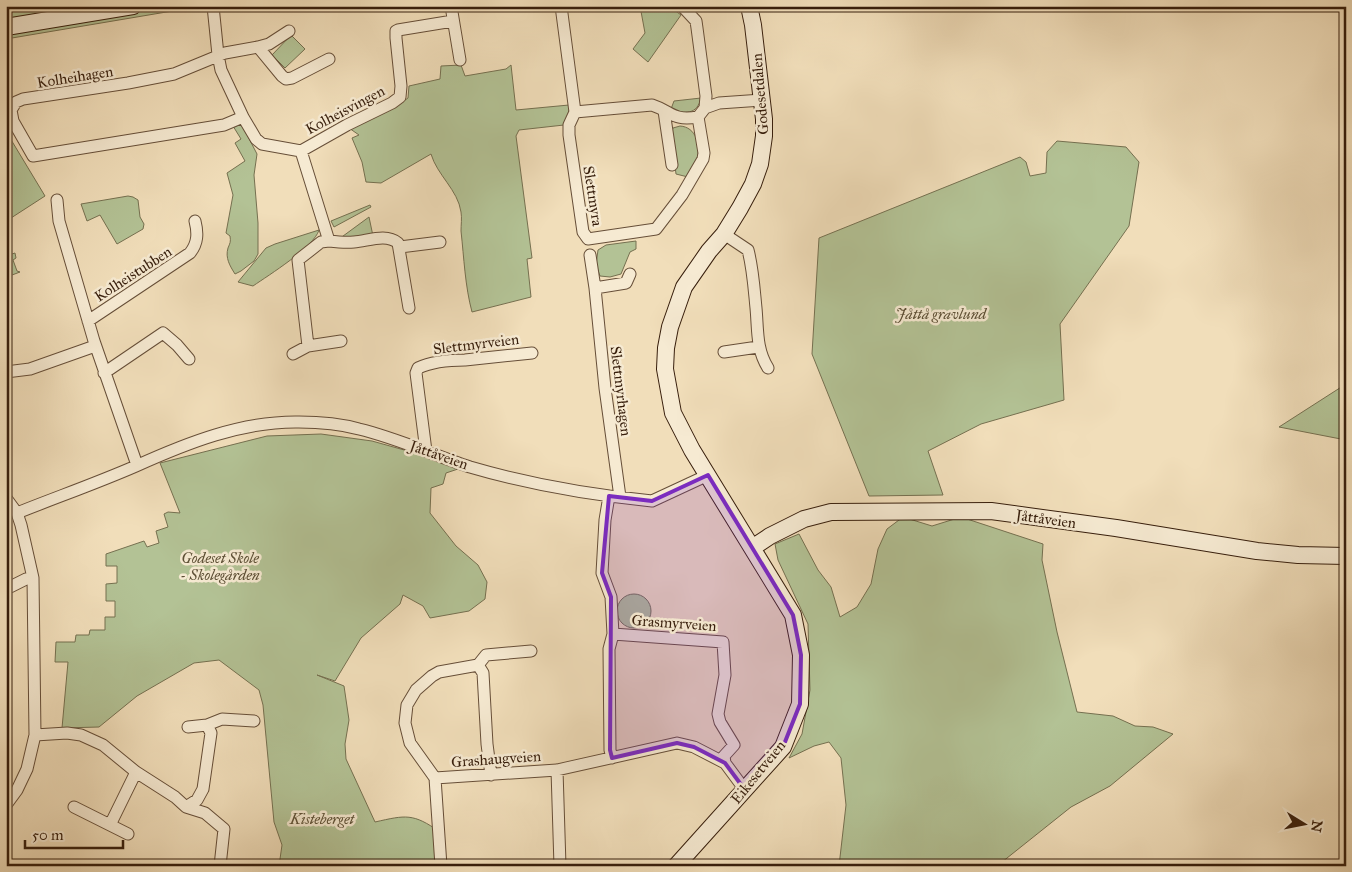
<svg xmlns="http://www.w3.org/2000/svg" width="1352" height="872" viewBox="0 0 1352 872" font-family="'IM FELL Great Primer',serif">
  <rect width="100%" height="100%" fill="#f1deba"/>
  <filter id="stains"><feTurbulence type="fractalNoise" baseFrequency=".004" numOctaves="4"/><feColorMatrix values="0 0 0 0 .2 0 0 0 0 .09 0 0 0 0 .02 0 0 0 .5 -.17"/></filter>
  <radialGradient id="worn" r=".72"><stop offset=".6" stop-color="#630" stop-opacity="0"/><stop offset="1" stop-color="#630" stop-opacity=".3"/></radialGradient>
  <path fill="#b3c295" stroke="#757050" d="M6,6h96l-96,17z
    M169,6h33l-196,33v-6z
    M640,6h29l12,9 -33,47 -15,-13 12,-16z
    M291,35l14,14 -20,19 -13,-13z
    M461,65l4,11 41,-7 5,-4 5,45 53,-5v8l-5,12 -45,5 -3,6 16,122 -5,1 4,38 -59,15c-7,-26 -8,-54 -11,-81 0,-6 1,-13 0,-19 -3,-22 -24,-37 -30,-58l-50,29 -15,-1 -4,-20 -10,-24 7,-3 -10,-7 49,-23 10,-7 1,-12 31,-7 1,-13z
    M701,98c-4,17 -16,16 -30,11l3,-8z
    M242,125l15,29 -3,21 4,48v31l-4,7 -13,10 -6,3c-5,-8 -10,-16 -7,-26 2,-5 3,-6 2,-12l-4,-3 7,-38 -6,-22 18,-12 -10,-18 6,-4 -8,-13z
    M680,126c16,1 21,19 17,33 -3,6 -6,12 -9,18l-12,-3 -5,-42 2,-4z
    M10,138l35,58 -34,22 -5,-10v-68z
    M1057,141l69,6 13,15 -10,64 -69,98 4,76 -83,24 -53,27 15,44 -74,1 -57,-142 7,-116 201,-81 6,5 4,14 16,-3 1,-21z
    M128,196l5,1 5,3 2,17 4,7 -1,5 -26,15 -17,-29 -13,6 -6,-17z
    M370,205l1,2 -37,20 -3,-6z
    M369,217l4,19 -34,3z
    M319,230c-5,17 -50,45 -66,56l-15,-4 28,-34 9,-4z
    M6,240l6,14 3,-1 1,5 -3,2 4,11 3,1 -8,3 -6,-7z
    M636,241v8l-6,3 -9,22 -11,3 -10,-1 -4,-11 2,-15 8,-5z
    M1346,384v56l-67,-13z
    M321,434l51,7 43,12 43,16 -12,4 -3,11 -12,4 -1,25 26,33 22,19 9,17 -2,17 -16,12 -39,7 -7,-12 -20,-11 -3,9 -39,34 -26,43 -18,-6 27,11 5,34 -4,24 1,15 29,63c31,-7 38,-9 65,10v34h-161l3,-21 -8,-23 -11,-117 -4,-15 -40,-30 -25,3 -57,33 -38,31 -37,1 6,-66h-13l1,-20h19l1,-7h13l1,-5h15v-13h10v-16h-9v-17l11,-1v-17h-11v-12l38,-13 3,6 12,-4 -3,-12 12,-4 -4,-13 4,-2 12,1 -20,-50 107,-27z
    M903,517l29,9 29,-9 82,27 -1,16 15,72 20,80 36,4 22,10 18,1 20,7 -63,52 -39,21 -74,59h-158l7,-61 -5,-47 -12,-16 -15,4 -25,12 13,-24 8,-44 -2,-66 -30,-64 -3,-16 24,-10 19,36 13,17 9,30 17,-10 14,-23 7,-35 9,-20z
    M617 611a17 17 0 1 1 34 0a17 17 0 1 1-34 0Z"/>
  <g fill="none" stroke-linecap="round" stroke-linejoin="round">
    <g stroke="#664e38" stroke-width="13">
      <path id="minor" d="M213,6l5,49 3,15 22,47 13,22 6,5 39,7 46,-26 45,-22 8,-6 1,-11 -5,-48v-7l2,-1 55,-9
        M451,6l9,54
        M561,6l14,106 -6,13v10l14,97 5,7 68,-10 26,-34 21,-36 1,-6 -6,-36 7,-9 1,-12 -9,-68 -1,-7 -14,-15
        M258,47l11,-3 20,-13
        M705,108l14,-5 43,-3
        M664,111l8,54
        M575,112l77,-7c21,7 20,16 46,12
        M243,117l-19,8 -191,31 -20,-35 -2,-11 5,-8 7,-3 105,-16 46,-9 51,-21 33,-6 24,29 4,3 6,-1 37,-19
        M301,151l28,90 -8,1 -23,18 10,86
        M57,200l2,21 35,120 43,124
        M724,234l24,16c5,19 6,38 8,58 2,21 0,41 12,60
        M329,241c8,1 17,2 25,1 14,-1 32,-9 44,1l11,65
        M400,247l40,-5
        M590,255l5,33
        M88,321l102,-68c8,-10 8,-20 5,-32
        M724,352l34,-5
        M293,354l15,-8 33,-5
        M6,372l24,-3 65,-23
        M104,373l59,-40 14,12 12,14
        M426,451l-10,-78 2,-5c13,-6 32,-8 47,-8l67,-7
        M609,496l-4,24 -3,53 9,24 2,37 -4,15 1,101 2,8
        M620,497l-15,-109 -10,-100 31,-5 4,-9
        M6,498l11,15 4,12 12,53 2,157 -8,34 -10,21 -11,15
        M17,513c40,-16 80,-30 119,-47 51,-23 106,-45 163,-44 19,0 42,2 60,7 38,9 74,26 111,38 58,17 122,28 182,34l56,-26
        M6,589l20,-10 7,-1
        M613,634l110,8 2,33 -7,39 2,8 14,23 -10,11 1,7
        M478,665l8,-10 45,-4
        M188,727l19,-2 15,-6 32,2
        M35,735l32,-2 14,2 22,10 33,27 39,25 11,10 19,6 19,16 -4,37
        M557,770l3,96
        M435,778l-25,-35 -5,-20 2,-18 9,-15 16,-14 7,-4 39,-7 5,8 4,71 4,31
        M74,807l54,27
        M186,807l11,-7 6,-11 8,-56 -4,-8
        M110,825l26,-53
        M441,866l-6,-88 122,-8 120,-27 17,4 31,16 20,27"/>
    </g>
    <g stroke="#371e0c" stroke-width="18">
      <path id="secondary" d="M6,27l127,-21
        M752,548l18,-12 34,-17 27,-7 160,-1 125,17 141,23 41,4 48,1
        M676,866l107,-119 17,-43 1,-49 -8,-40 -101,-165 -19,-37 -8,-44 1,-21 4,-21 14,-40 25,-36 15,-17 16,-26 13,-24 7,-20 4,-28v-17l-11,-94 -4,-19"/>
    </g>
    <use href="#minor" stroke="#f6ead2" stroke-width="11"/>
    <use href="#secondary" stroke="#f6ead2" stroke-width="16"/>
  </g>
  <path fill="#7b2cbf" fill-opacity="0.2" stroke="#7b2cbf" stroke-width="4" stroke-linejoin="round" d="M708,475l85,140 8,40 -1,49 -17,43 -38,43 -20,-27 -31,-16 -17,-4 -65,15 -2,-8 1,-153 -9,-24 7,-77 43,5z"/>
  <g text-anchor="middle" dominant-baseline="central" stroke-width="5" stroke-linejoin="round" paint-order="stroke">
    <g font-size="15" fill="#371e0c" stroke="#f6ead2">
      <text transform="translate(75 77) rotate(-9)">Kolheihagen</text>
      <text transform="translate(760 94) rotate(-95)">Godesetdalen</text>
      <text transform="translate(345 110) rotate(-28)">Kolheisvingen</text>
      <text transform="translate(593 196) rotate(81)">Slettmyra</text>
      <text transform="translate(133 274) rotate(-33)">Kolheistubben</text>
      <text transform="translate(476 344) rotate(-7)">Slettmyrveien</text>
      <text transform="translate(621 391) rotate(83)">Slettmyrhagen</text>
      <text transform="translate(439 455) rotate(19)">Jåttåveien</text>
      <text transform="translate(1046 519) rotate(8)">Jåttåveien</text>
      <text transform="translate(674 623) rotate(4)">Grasmyrveien</text>
      <text transform="translate(496 759) rotate(-4)">Grashaugveien</text>
      <text transform="translate(758 772) rotate(-51)">Eikesetveien</text>
    </g>
    <g font-size="15" font-style="italic" fill="#5c4f35" stroke="#f6ead2">
      <text x="941" y="314">Jåttå gravlund</text>
      <text x="220" y="558">Godeset Skole<tspan x="220" dy="17">- Skolegården</tspan></text>
      <text x="322" y="819">Kisteberget</text>
    </g>
  </g>
  <rect width="1352" height="872" fill="none" stroke="#f1deba" stroke-width="25"/>
  <rect x="8" y="8" width="1337" height="857" fill="none" stroke="#371e0c" stroke-width="2.5"/>
  <rect x="12" y="12" width="1327" height="847" fill="none" stroke="#371e0c"/>
  <g transform="translate(1304 824) rotate(100)" stroke="#f6ead2" stroke-width="4" paint-order="stroke">
  <path d="M0-4L9 19L0 12L-9 19Z" fill="#371e0c"/>
  <text y="-8" font-size="14" font-weight="bold" text-anchor="middle" fill="#371e0c">N</text>
  </g>
  <path d="M25 840v8h98v-8" fill="none" stroke="#371e0c" stroke-width="2.5"/>
  <text x="32" y="840" font-size="15" fill="#371e0c" stroke="#f6ead2" stroke-width="4" paint-order="stroke">50 m</text>
  <rect width="100%" height="100%" filter="url(#stains)"/>
  <rect width="100%" height="100%" fill="url(#worn)"/>
</svg>
